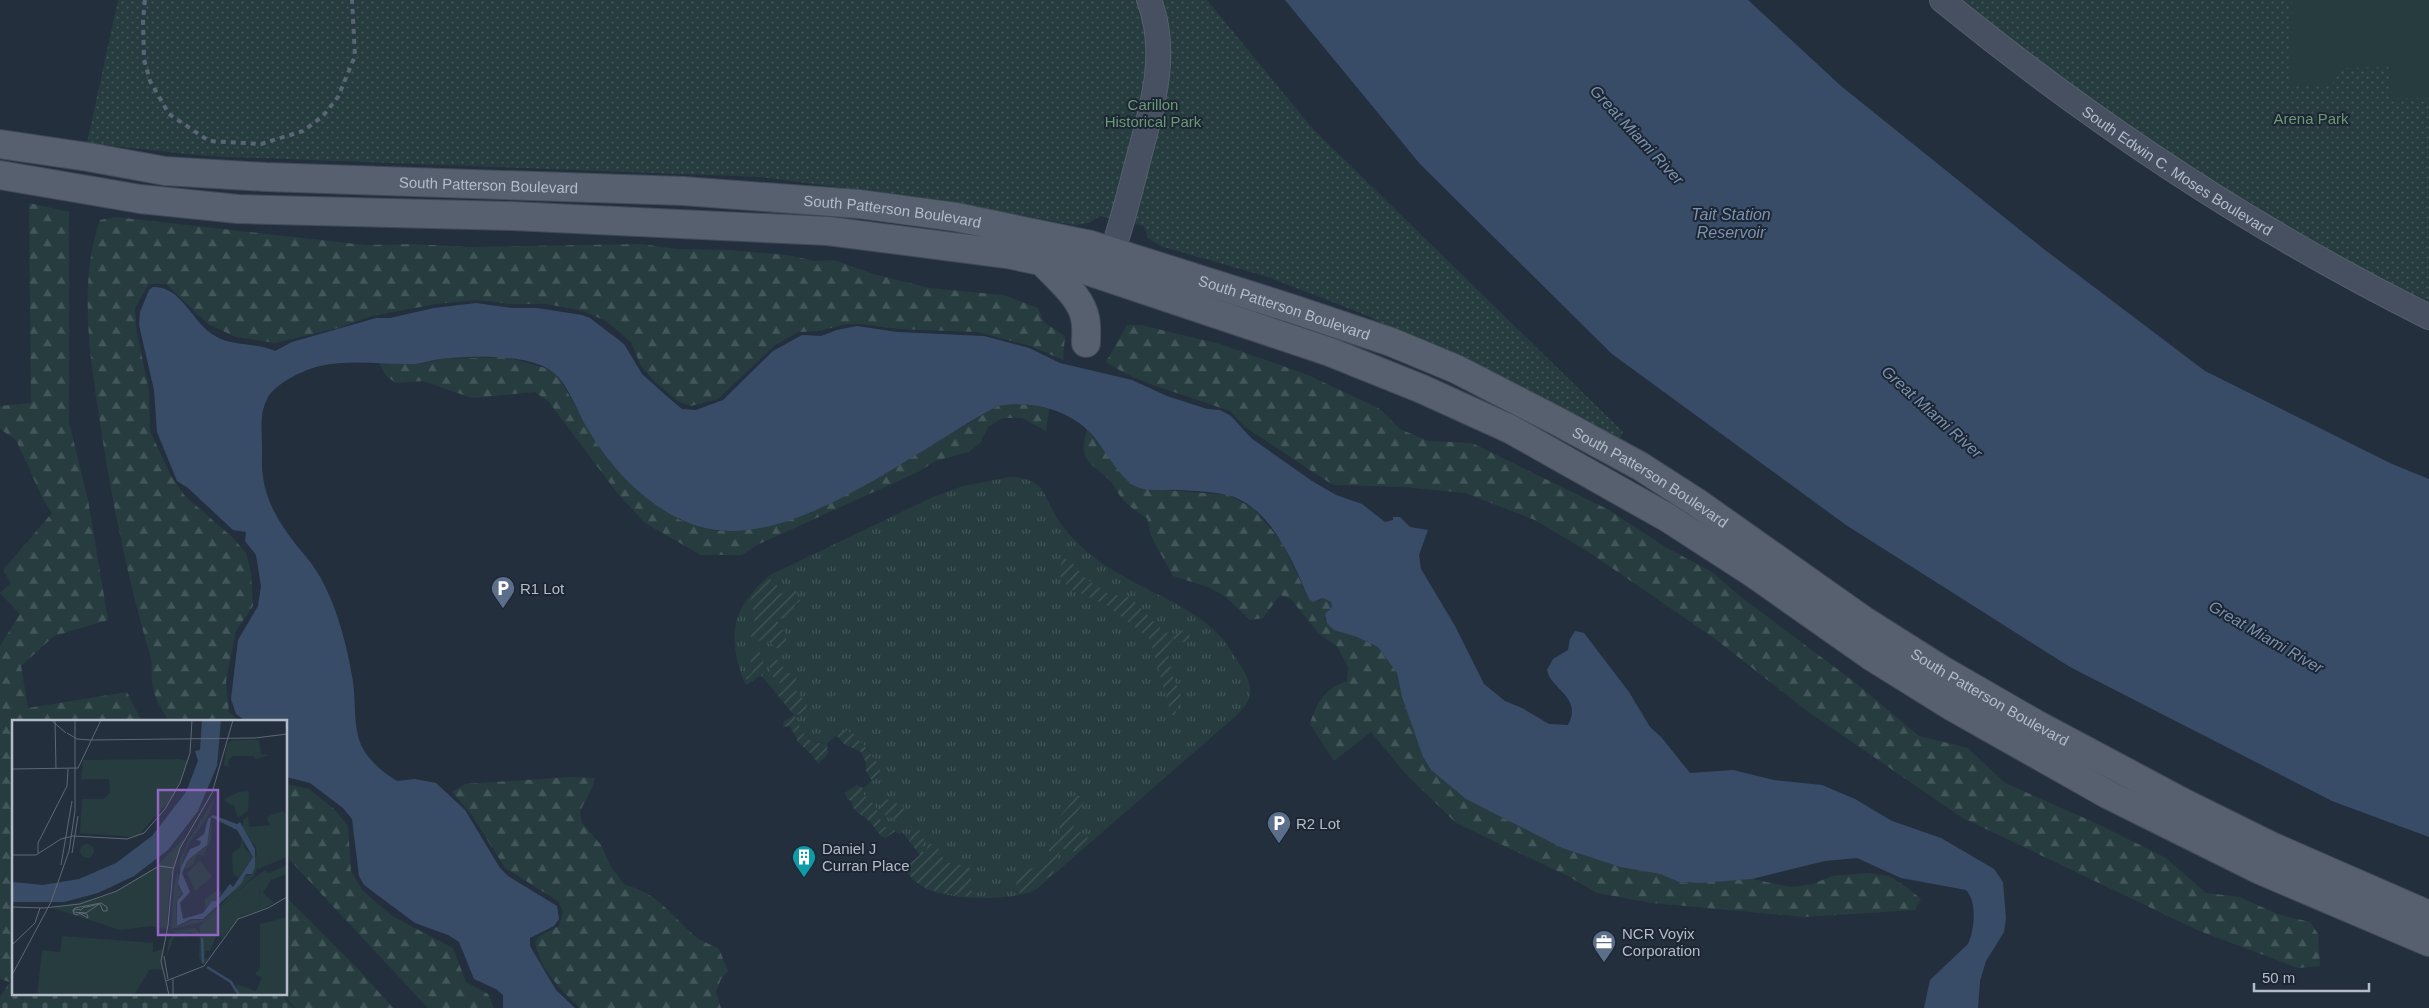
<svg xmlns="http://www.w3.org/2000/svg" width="2429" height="1008" viewBox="0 0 2429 1008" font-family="Helvetica,sans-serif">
  <defs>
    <pattern id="grass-tufts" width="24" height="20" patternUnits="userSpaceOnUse" patternTransform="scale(1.25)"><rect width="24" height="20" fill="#263c3f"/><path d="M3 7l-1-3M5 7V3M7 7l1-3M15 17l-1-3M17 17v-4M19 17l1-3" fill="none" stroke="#435659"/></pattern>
    <pattern id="forest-firs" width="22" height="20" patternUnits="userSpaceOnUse" patternTransform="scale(1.25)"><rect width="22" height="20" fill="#263c3f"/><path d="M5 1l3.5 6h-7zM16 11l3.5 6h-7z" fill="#435659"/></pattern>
    <pattern id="cemetery-stones" width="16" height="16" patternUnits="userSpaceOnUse" patternTransform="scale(1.25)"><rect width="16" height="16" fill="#263c3f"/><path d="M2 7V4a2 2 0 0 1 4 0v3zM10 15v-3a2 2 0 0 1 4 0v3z" fill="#435659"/></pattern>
    <pattern id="park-dots" width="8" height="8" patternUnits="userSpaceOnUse" patternTransform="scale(1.25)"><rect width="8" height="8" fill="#263c3f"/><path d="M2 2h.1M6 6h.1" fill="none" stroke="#435659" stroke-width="1.8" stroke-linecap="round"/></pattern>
    <pattern id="garden-furrows" width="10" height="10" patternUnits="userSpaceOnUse" patternTransform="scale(1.25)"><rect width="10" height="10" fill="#263c3f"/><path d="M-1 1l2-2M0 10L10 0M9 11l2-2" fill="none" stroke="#435659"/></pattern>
  </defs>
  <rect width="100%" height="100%" fill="#242f3e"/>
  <path fill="url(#grass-tufts)" d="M1010,477c35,2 32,15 47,41 9,14 21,26 33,36 37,31 90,45 123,75 12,11 20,24 28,37 12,20 14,32 -4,49l-200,174c-23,13 -86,11 -110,0 -10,-5 -16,-13 -22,-22v-3l2,2 13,-11 -18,-23 -3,2 -16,-8 -8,-21 -11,-10 -1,-7 16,-13 -1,-13c-9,-6 -7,-10 -12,-15 -5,-6 -11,-8 -15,-15l-13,3 -11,8 -14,-1 -11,-9 -8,-18 -33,-40 -14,10 -3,-3c-17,-48 -13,-73 26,-107l163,-78 30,-11z"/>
  <path fill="url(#forest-firs)" d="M29,203l40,9v210l19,78 20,120 -54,16 -33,30 7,42 99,-16 15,30h-128v253l-5,7 -9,-3v-333l20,-32 -20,-21 11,-10 -8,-13 49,-57 -9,-14 -27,-59 -16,-11v-23l31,-3z
    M116,217l249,28 48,-1 59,3 170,-3 34,5 53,1 58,5 28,6 18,-1 44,15 53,13 73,7 35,13 6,14 21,14 -2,24 -32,-14 -54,-14 -79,-3 -38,-5h-14l-26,7 -21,1 -24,13 -57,54 -27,7 -12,-4 -24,-20 -14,-16 -10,-24 -25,-21 -23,-10 -36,-7h-37l-34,-4 -40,4 -64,12 -34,12 -63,15 -39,-6 -28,-13 -42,-40h-17l-14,24 2,25 12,57 1,41 21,45 14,20 47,41 14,16 5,20 2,33 -17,25 -10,50 3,31 12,10h-71c-9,-13 -17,-25 -18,-41 -1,-9 1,-18 -2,-26 -23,-79 -38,-152 -50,-233 -10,-63 -22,-141 0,-202z
    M1127,325h14l79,19 88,31 72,34 20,20 28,12 44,2 137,67 58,38 45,24 29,25 116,87 62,52 49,12 37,35 93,41 68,34 40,35 34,4 37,17 33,8 8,12 2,32 -22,2 -101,-38 -236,-113 -154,-106 -93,-73 -124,-85 -55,-33 -70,-27 -61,-6 -71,-2 -88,-58 -15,-16 -77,-26 -27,-11 -20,-12z
    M506,357l46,13 9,11 42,73 48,48 29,18 37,11 44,-4 24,-6 59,-25 154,-90c19,-3 33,-2 51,3l-3,22 -24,-13h-19l-15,9 -8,16 -11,9 -34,9 -15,10 -163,74 -15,10h-41l-56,-32 -27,-29 -69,-92 -14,-10 -63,6 -49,-17 -27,2 -10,-7 -8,-15 41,3 22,-5z
    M1087,429l40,50 39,11 62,5 25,13 28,33 28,58 10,2 4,-3 8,5 1,4 -7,12 10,11 22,7 21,10 10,12 9,14 5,24 21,60 8,13 35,29 96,49 58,19 40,7 19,8 12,1 61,-4 39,8 22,-3 19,-8 37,-3 20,3 16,10 16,13 -6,11 -110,7 -153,-14 -55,-10 -29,-17 -112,-53 -51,-50 -34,-41 -37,29 -24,-37c7,-22 14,-35 37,-43l1,-14 -11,-21 -18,-12 -28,-35 -11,-4 -17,23 -13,2 -24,-23 -18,-10 -35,-11 -22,-40 -4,-18c-10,-6 -19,-12 -27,-22 -3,-4 -5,-9 -8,-13 -20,-22 -35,-19 -25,-54z
    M570,777l25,1 -3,10 -12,23 2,12 19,22 10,22 14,18c34,8 47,32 72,53 6,4 15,7 22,11l9,22 -7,8 -5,13 5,16h-141c-19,-18 -40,-39 -45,-66l4,-6 20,-10 4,-15 -5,-10 -53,-33 -34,-54 -19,-22 13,-8z
    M286,784l23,5 25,20 14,17 3,45 11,19 30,26 61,32 13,34 22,12 6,14h-66l-142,-152z
    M286,897l74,74 33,37h-98l-12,-14h3z"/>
  <path fill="url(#cemetery-stones)" d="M14,976v18h267l12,14h-293v-11z"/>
  <path fill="url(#park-dots)" d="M118,0h1089l105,128 311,304 -7,14 -248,-130 -100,-39 -108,-31 -12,-8 -4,-12 -44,-10 -11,7 -14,2 -137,-25 -177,-23 -556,-21 -118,-13z
    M1942,0h487v317l-78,-39z"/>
  <path fill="url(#garden-furrows)" d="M1063,558l7,2 15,18 22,15 24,5 33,34 12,2 9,-5 5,4 -1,7 -3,3 -13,-4 -6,8 5,28 9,20 -6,20h-3l-2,-4 -20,-72 -42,-33 -39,-18 -8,-10 -2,-7z
    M767,578l7,3 8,13 10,-9 2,1 6,15 -5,3 -2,13 -16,2 3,11 5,1 2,12 -9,6 -9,-7 -14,-2 -4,-4 5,-24 -6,-5 -1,-4 8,-16z
    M754,650l6,2 5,16 -3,9 -2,-2 -9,7 -4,-1 -1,-3 5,-4 3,-5 -5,-13z
    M775,659l6,3 5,11h9l2,3 -3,12 13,16 -1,9 -12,2c7,14 12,31 33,28l1,11 -10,10 -6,-9 -14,-13 -8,-16 -7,1 1,-6 10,-6 -18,-22 5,-9 -7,-6 -6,-14 2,-3z
    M844,730l9,3c4,8 10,9 13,15 6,8 5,8 13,16l1,9 -8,8 -6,-10v-8l-5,-11 -17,-8 -7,-8z
    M857,785l6,3 1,7 11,10 8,21 13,5 -11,7c-8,-3 -10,-12 -16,-17 -7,-7 -16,-8 -18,-20l-4,-2 -2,-6z
    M1077,796h5l3,5 -8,11 -4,17 14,6 1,8c-8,11 -14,10 -26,5l-2,2 -8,26 -9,3 -12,13 -10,2 -5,-5c-1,-17 14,-21 26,-23l7,-11v-10l10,-4 1,-25z
    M886,799l17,7 3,7 -3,6 -7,1 -16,-8v-8z
    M911,826l10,5 3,9 -5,12h6l4,-8h7l9,18 22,4 4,3v20l2,8c-25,-3 -59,-4 -69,-32l3,1 13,-11 -11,-14 2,-2z"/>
  <path fill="#263c3f" d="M2292,0h137v98h-37l-1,-31 -49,1 -10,16h-41z"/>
  <path fill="#394c67" d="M1285,0h463l93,86 204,164 160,121 187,93 37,15v358l-97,-36 -262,-134 -224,-142 -234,-171 -192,-190z
    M153,287c29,-1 39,36 62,49 18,11 41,6 60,15l17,-9 84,-24h14l44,-10 42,-5 36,5h25l45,7 8,3 34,26 18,30 28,25 12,10 14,1 27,-10 50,-49 29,-16 19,1 16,-6 20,-4 40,6 87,4 45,12 31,15 72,17 35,16 40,13 13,1 11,6 20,22 61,43 24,14 26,9 23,18 8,-2v-3h7l10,10 18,3 -9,25 2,14 34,57 29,58 21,17 17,7 27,16 19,1c15,-28 -17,-35 -21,-55l6,-11 15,-9 2,-11 5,-8 9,2 45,59 21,35 11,10 29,36 43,-3 41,10 48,5 33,14 37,22 49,17 53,31 9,13 3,36 -2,14 -18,29 -6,20 -2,27h-54l6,-28 38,-36c6,-13 10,-42 -2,-54l-65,-12 -44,-20 -32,3 -73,18 -51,4 -22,-1 -19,-8 -40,-7 -58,-19 -96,-49 -35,-29 -8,-13 -21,-60 -5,-24 -19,-26 -21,-10 -23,-7 -7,-7 -2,-9 7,-7 -1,-5 -8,-4 -10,4 -4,-3c-16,-37 -39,-94 -82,-104 -16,-4 -33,-4 -49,-5 -15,-1 -32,3 -45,-5 -16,-11 -26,-32 -38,-47 -23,-28 -62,-38 -97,-32 -75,39 -194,136 -282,124 -55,-7 -104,-58 -130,-104 -10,-17 -18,-42 -33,-54 -24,-19 -84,-16 -113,-13 -8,1 -16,4 -25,5 -32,1 -63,-5 -95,2 -17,4 -39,15 -50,28 -13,19 -7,41 -8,62 -2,42 19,71 45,102 26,31 40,85 46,124 3,21 0,44 8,63 7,15 22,28 36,36l18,-2 21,4 29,27 35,58 8,8 49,30 2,13 -5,7 -24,12v8l26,44 19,18h-72v-13l-7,-6 -22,-10 -15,-37 -11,-7 -33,-12 -51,-38 -5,-9 -7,-57 -9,-11 -33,-25 -24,-6v-55h-39l-11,-8 -5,-15 7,-59 20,-34 3,-20 -5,-31 -11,-14 1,-9 -13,-2 -45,-42 -11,-7 -20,-49 -3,-42 -15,-65 1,-13 9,-22z"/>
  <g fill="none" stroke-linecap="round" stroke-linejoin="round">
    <g stroke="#565f6c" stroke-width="26">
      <g id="secondary">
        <path id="s1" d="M1942,0c151,123 312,230 487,317"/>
        <path d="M1106,270c13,-35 22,-70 31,-106 14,-53 33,-110 12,-164"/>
      </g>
    </g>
    <g stroke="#414a57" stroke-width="30">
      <g id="primary">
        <path id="s2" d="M0,144l88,13 77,14 101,6 417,14 176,13 97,13 135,28 202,64 98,33 65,27 101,52 83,45 56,36 167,118 79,50 92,53 150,80 87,43 158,69"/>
        <path d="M0,175l140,24 98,10 274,7 316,15 179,23 78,16 245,82 92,37 88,40 158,89 85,55 118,83 82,51 154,87 153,76 169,72"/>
        <path d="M1042,261c14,16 39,35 43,57 2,8 1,17 1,25"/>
      </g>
    </g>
    <use href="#secondary" stroke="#465061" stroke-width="24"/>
    <use href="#primary" stroke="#56606e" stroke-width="28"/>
    <path stroke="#5a6575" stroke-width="4" stroke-dasharray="5 5" stroke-linecap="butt" d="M145,0l-2,20 1,39 6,22 19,33 40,27 52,3 42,-13 20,-15 15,-19 17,-41 -3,-56"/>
  </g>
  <defs>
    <g id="parking-pin" transform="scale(1.25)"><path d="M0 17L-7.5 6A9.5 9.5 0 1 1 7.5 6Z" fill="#5c6f8a" stroke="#1d2633"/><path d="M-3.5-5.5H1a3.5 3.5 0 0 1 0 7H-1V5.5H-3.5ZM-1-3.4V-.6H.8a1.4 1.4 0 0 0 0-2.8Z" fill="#fff"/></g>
    <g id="building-pin" transform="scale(1.25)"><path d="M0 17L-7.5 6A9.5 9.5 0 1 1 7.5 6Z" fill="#0f9aa8" stroke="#1d2633"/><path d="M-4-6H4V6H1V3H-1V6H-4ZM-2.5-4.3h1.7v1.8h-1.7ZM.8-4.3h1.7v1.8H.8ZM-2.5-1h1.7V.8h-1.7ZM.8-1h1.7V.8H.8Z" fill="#fff"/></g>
    <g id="office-pin" transform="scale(1.25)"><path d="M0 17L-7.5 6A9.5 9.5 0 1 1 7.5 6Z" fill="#5c6f8a" stroke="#1d2633"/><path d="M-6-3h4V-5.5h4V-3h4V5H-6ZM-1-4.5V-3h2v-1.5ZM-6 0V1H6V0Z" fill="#fff"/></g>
  </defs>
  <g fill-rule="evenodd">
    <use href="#parking-pin" x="503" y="588"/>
    <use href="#parking-pin" x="1279" y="823"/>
    <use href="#building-pin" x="804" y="857"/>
    <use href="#office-pin" x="1604" y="942"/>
  </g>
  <g text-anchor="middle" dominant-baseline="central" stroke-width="4" stroke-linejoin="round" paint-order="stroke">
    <g font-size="15" fill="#6b9a76" stroke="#1d2633">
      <text x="1153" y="104">Carillon<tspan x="1153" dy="17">Historical Park</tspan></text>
      <text x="2311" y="118">Arena Park</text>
    </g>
    <g font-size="15" fill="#b4bcc9" stroke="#1d2633">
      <text stroke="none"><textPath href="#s1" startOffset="291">South Edwin C. Moses Boulevard</textPath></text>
      <text stroke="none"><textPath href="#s2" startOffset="491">South Patterson Boulevard</textPath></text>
      <text stroke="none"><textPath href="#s2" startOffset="896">South Patterson Boulevard</textPath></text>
      <text stroke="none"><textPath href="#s2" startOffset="1301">South Patterson Boulevard</textPath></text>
      <text stroke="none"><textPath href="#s2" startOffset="1706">South Patterson Boulevard</textPath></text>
      <text stroke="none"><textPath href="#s2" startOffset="2111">South Patterson Boulevard</textPath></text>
    </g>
    <g font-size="15" fill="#b4bcc9" stroke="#1d2633" text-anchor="start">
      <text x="520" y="588">R1 Lot</text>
      <text x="1296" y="823">R2 Lot</text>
      <text x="822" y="848">Daniel J<tspan x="822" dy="17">Curran Place</tspan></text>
      <text x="1622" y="933">NCR Voyix<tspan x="1622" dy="17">Corporation</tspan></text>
    </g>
    <g font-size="16" font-style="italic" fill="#7c92b1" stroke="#1d2633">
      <text transform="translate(1637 135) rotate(47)">Great Miami River</text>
      <text x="1731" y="214">Tait Station<tspan x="1731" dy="18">Reservoir</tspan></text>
      <text transform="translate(1932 412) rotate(42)">Great Miami River</text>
      <text transform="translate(2266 637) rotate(30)">Great Miami River</text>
    </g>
  </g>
  <g transform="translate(12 720)">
    <rect width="275" height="275" fill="#242f3e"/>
    <path d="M220,20h27l2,14 9,1 -14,4 -2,-3h-21l-5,4 1,7 -5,-2 3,-21zM237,71l-1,20 -10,7 -4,-12 -11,-6 16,-8zM236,97l1,10 22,-2 16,20v12l-29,12 -2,-22 -14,-19 2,-9zM188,140l12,17 -17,14 -8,-18zM248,208h27v67h-50v-11l19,7 6,-13 -7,-4 5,-6z" fill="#263c3f"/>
    <path d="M204,76l-9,22 -18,25 -9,26 -1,-7 10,-23zM200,100l-1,19 -7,16h-7l-4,10 -9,5 5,-11 17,-12zM230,118l2,9 9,10 -15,21 -5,-4 -1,-17 1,-5 7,-4zM243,137h2l1,10 -4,9 -50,46 -33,7 3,-44 4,-14v16l4,6 -6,9 1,25 15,-7h12l18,-16 25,-29 5,-1zM275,145v9l-16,6 -8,13 11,10 -13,7 -2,-22h-7l-40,43 5,3 -7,17h-4l-2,8 5,-2 -5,7 -5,-6 1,-21 -11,-5 -4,5h-11l-8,22 3,-19 5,-5h8l-11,-4 24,-3 5,5 -1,-6 47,-43 19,-14 4,3zM204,171l6,1 -1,6 -16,10v-9zM275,197v11h-27v-4z" fill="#263c3f"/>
    <path d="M240,168h7l2,22 -20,6 -19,22 -10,-7 1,-9zM50,216l91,7v9l10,-3 -1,21 -12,-1 -16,26h-97l5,-45 18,2z" fill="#263c3f"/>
    <path d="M167,39l9,2 -13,33 -38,43 -57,-4 2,-34h22l6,-6 -1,-14h-28l2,-19zM172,118l-14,41 -3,50 -15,-3 -32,4 -68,-22 54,-12 50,-29z" fill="#263c3f"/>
    <path d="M141,54l10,1v23h-18v-23zM70,79l26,1v12h-26zM271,91l4,6v28h-5l-16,-28zM70 103a10 10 0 1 1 20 0a10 10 0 1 1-20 0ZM258,106l2,10 -20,3 -2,-10zM263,116v12l7,-2 3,9 -6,2 -3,-8 2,9 -8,2 -4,-13 8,-3 -18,2 -1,-6zM68 131a7 7 0 1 1 14 0a7 7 0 1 1-14 0Z" fill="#263c3f"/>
    <path d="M190,0h19l-4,46 -19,45 -30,39 -34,26 -36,17 -34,9h-52v-20l31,3 36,-6 37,-16 36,-27 34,-44 12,-31 -3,-10 5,-1zM201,95l24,9 3,-2 15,27v18l-3,7h-6l-5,10 -38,35h-12l-14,7v-25l6,-7 -5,-11 3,-16 9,-18 10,-4 1,-4 -5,-1 8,-6 4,-15zM199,97l26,13 16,27 -20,30 -3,-3 -13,17h-5l-9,12 -20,6 -3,-16 10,-11 -8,-19 6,-13 19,-15z" fill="#394c67" fill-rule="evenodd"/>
    <path fill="none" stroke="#394c67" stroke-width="2.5" d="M190,218l1,25M195,247l24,15 8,13"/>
    <path fill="none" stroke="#5e6776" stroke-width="1" d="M39,0l15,13M43,0l1,49M55,13l10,6 13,1 165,-2 32,-4M0,49l66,-1 23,-48M26,133v-10l29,-57 1,-17M60,133l6,-37M0,135h24l25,-16 12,-3 54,3 17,-6 21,-24 15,-26 10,-30 2,-33M49,145l11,-64M0,187l32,1 36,-4 37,-13 42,-25 15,2M67,193l9,5 -1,-4 -6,-1h-1l-3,2 -3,-1 -1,-4 2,-2 26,-5 6,4v4h-4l-3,-7h-1l-12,3h-3l-3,3 -6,-1 -2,3 13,1 13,-9M0,225l23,-22 5,-15M152,236l4,23M0,255l39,-73 18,-51 6,-40v-91M154,261l38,-15 34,-47 30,-11 19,-11M157,275l-8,-34 7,-36 5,-55 7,-22 32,-55 21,-73M161,275v-16"/>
    <path fill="#9266c3" fill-opacity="0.15" stroke="#9266c3" stroke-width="2.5" d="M146,70h60v145h-60z"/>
    <rect width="275" height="275" fill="none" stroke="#b4bcc9" stroke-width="2.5"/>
  </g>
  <path d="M2254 983v8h115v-8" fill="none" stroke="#b4bcc9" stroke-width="2.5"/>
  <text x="2262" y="983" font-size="15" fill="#b4bcc9" stroke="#1d2633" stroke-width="4" paint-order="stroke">50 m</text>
</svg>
